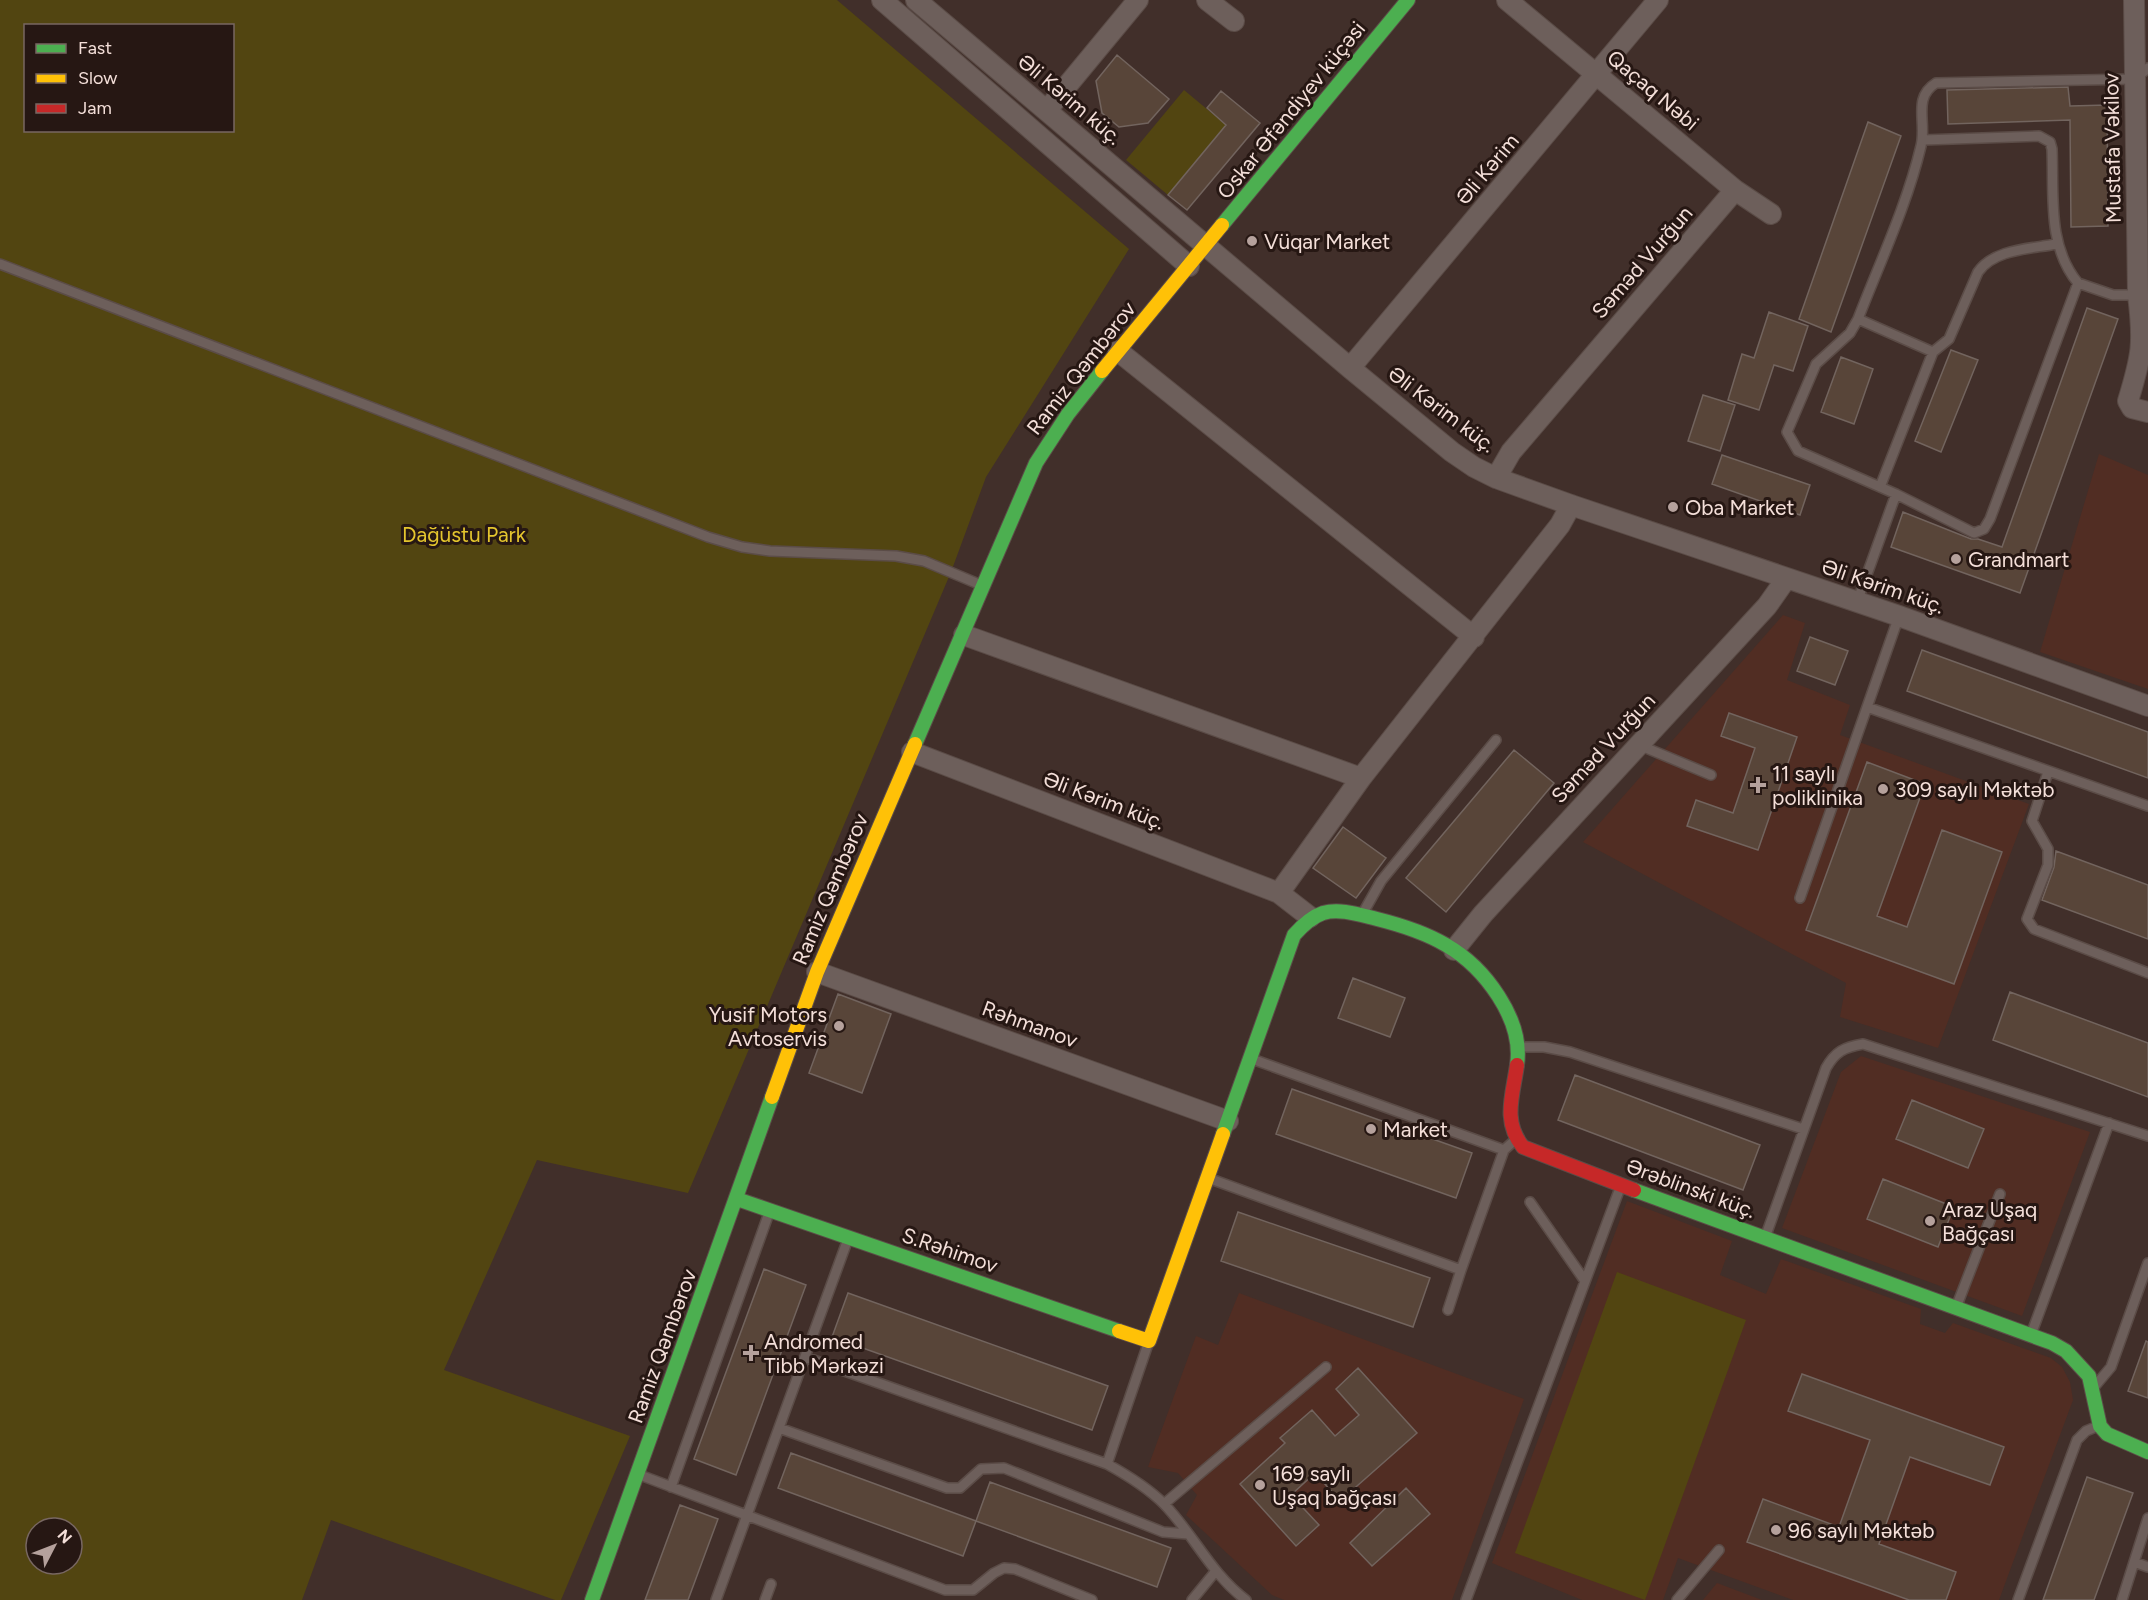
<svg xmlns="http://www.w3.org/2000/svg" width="2148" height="1600" viewBox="0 0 2148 1600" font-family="Figtree,sans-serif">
  <rect width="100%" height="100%" fill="#412f2a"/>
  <path fill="#512d23" d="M2099,454l49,21v214l-108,-37z
    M1783,615l22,8 -18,57 63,25 -10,30 189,69 -91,244 -98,-31 6,-34 -263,-141z
    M1861,1056l229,76 -68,184 -240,-88 59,-156z
    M1627,1201l105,40 -12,34 46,19 15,-35 140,50 -1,15 25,9 8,-10 98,35 11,9 8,15 3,18 -74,200h-206l-115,-42 -15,42h-81l-90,-37z
    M1239,1293l285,106 -72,201h-168l-12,-5 -86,-80 11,-20 -19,-22 -30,-6 48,-131 22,9z
    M1717,1583l45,17h-59z"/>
  <path fill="#524511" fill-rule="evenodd" d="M0,0h837l292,249 -143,228 -35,95 -263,621 -151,-33 -93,210 186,66 -69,164h-6l-224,-80 -29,80h-302zM26,26h206v104h-206zM36,1528h36v36h-36z
    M1184,90l42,35 -58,70 -42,-35z
    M1617,1272l129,48 -101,280 -130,-47z"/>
  <path fill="#584539" stroke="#72645e" stroke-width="1.5" d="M1117,55l52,44 -21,24 -29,4 -17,-14 -6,-32z
    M2068,87l2,19 37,-1 1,121 -37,1 -1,-107 -122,4 -1,-34z
    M1221,91l39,32 -73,87 -19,-15 58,-70 -19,-17z
    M1868,122l33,14 -70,196 -32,-13z
    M2087,308l31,11 -98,274 -129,-46 12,-35 68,27h7l24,8z
    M1769,312l39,14 -15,45 -19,-6 -15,45 -31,-10 14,-46 12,4z
    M1951,350l27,10 -37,92 -26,-11z
    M1841,357l32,12 -19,55 -33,-12z
    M1703,395l32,10 -15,46 -32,-10z
    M1722,455l88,30 -10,30 -88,-31z
    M1810,637l38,14 -13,34 -38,-14z
    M1922,650l226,82v46l-241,-87z
    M1729,713l68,24 -39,113 -71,-24 9,-26 37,13 22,-65 -34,-12z
    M1514,750l40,33 -108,129 -40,-34z
    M1867,762l58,22 -48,132 30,11 35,-97 60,22 -48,132 -148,-54z
    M1343,827l43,31 -30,40 -43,-30z
    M2056,851l92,34v54l-106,-39 12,-33z
    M1353,978l52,20 -15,39 -52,-19z
    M2010,992l138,51v54l-155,-57z
    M838,994l53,20 -29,79 -53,-20z
    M1575,1075l185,70 -17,45 -185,-70z
    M1292,1089l180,64 -16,45 -180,-64z
    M1912,1100l72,29 -16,39 -72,-29z
    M1883,1179l71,28 -16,40 -71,-28z
    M1238,1212l192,66 -17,49 -192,-66z
    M764,1269l42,16 -70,190 -42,-16z
    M848,1293l260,93 -16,44 -260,-93z
    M2146,1341l2,1v56l-20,-7z
    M1358,1368l59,65 -77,68 -25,-28 -24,22 28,30 -23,21 -56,-62 45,-41 -5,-5 32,-28 23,26 24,-21 -23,-26z
    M1802,1374l202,73 -14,38 -80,-28 -31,87 77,28 -10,28h-37l-162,-58 16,-43 76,28 31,-87 -82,-29z
    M791,1453l185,68 -13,35 -185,-68z
    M2087,1477l46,16 -39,107h-51z
    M990,1482l181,66 -14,39 -181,-66z
    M1406,1488l24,26 -58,52 -22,-23z
    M680,1505l38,14 -30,81h-43z"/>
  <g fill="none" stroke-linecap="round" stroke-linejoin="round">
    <g stroke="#5b4c47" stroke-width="12">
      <path id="lane" d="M1923,140l116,-4 11,6 2,7c2,46 -5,97 26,134
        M0,264l708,273 34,10 28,4 126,5 28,5 57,24
        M2138,295h-25l-35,-12 -88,236 -6,10 -10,4 -78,-39 -98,-43 -11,-19 29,-68 34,-31 8,-14c22,-57 49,-114 63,-173 6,-24 -9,-48 15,-63l199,-4 13,-11
        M1858,319l75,33
        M1880,487l53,-135 16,-13 29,-67c16,-23 52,-23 78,-28
        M1857,602l39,-108
        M1867,707l281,99
        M1639,745l72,30
        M2048,772l-16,49 16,28v16l-21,54 7,10 114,44
        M1800,898l99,-282
        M1363,913l18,-32 115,-141
        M1520,1047h24l26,5 233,77
        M1252,1059l252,91
        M1208,1178l253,92 43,-120 11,-10
        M1530,1202l55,79
        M1766,1235l60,-167c9,-16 18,-21 37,-24l285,92
        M1957,1305l43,-111
        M1448,1310l13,-40
        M2032,1332l77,-209
        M805,1357l302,107c20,11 41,24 57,40 30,31 47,70 82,96
        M2095,1386l16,-19 37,-104
        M779,1428l168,60h13l21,-19 23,-1 159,64 25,2
        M1107,1464l41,-120
        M640,1475l305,115h28l21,-17 10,-5 11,1 77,31
        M671,1487l98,-274
        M1164,1504l162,-137
        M2134,1562l14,5
        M716,1600l132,-361
        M765,1600l6,-16
        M1192,1600l23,-28
        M1466,1600l154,-412
        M1677,1600l42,-50
        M2018,1600l59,-160 9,-9 12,-5
        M2122,1600l26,-82"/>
    </g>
    <g stroke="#5b4c47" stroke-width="22">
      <path id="street" d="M882,0l307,266
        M916,0l434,368 102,84 22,15 22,11 75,27 328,111 249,90
        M1207,0l27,21
        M1507,0l228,190 36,24
        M2134,0l4,295c6,48 4,60 -10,106l4,7 16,4
        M1047,110l91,-110
        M1118,351l356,286
        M1350,368l308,-368
        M1496,478l15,-26 224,-262
        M964,635l397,143
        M912,752l367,141
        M1310,917l-31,-24 82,-115 199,-253 11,-20
        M1454,950l29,-36 284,-308 19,-27
        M817,972l411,149"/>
    </g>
    <g stroke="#5b4c47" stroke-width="16">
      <path id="fast" d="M1222,225l186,-225
        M915,744l121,-281 32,-49 34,-43
        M1223,1134l71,-199c8,-9 17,-18 29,-22 17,-5 37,2 54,6 24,6 47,13 69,26 38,22 78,74 71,120
        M1634,1190l418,153 14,8 23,25 11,50 7,8 41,18
        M737,1199l382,132
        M592,1600l180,-503"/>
    </g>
    <g stroke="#5b4c47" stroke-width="16">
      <path id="slow" d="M1102,371l120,-146
        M772,1097l45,-125 98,-228
        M1119,1331l30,10 74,-207"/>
    </g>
    <g stroke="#5b4c47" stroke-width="16">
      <path id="jam" d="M1517,1065c-4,30 -15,56 6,82l111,43"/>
    </g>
    <use href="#lane" stroke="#6d5f5b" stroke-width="9"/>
    <use href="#street" stroke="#6d5f5b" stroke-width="20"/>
    <use href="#fast" stroke="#4caf50" stroke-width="14"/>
    <use href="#slow" stroke="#ffc107" stroke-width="14"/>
    <use href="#jam" stroke="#c62828" stroke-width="14"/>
  </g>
  <g fill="#b5a19c" stroke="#261713" stroke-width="2">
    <circle cx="1252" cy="241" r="6"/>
    <circle cx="1673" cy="507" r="6"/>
    <circle cx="1956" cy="559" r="6"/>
    <path d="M1755 776h6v6h6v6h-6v6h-6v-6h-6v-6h6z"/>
    <circle cx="1883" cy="789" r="6"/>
    <circle cx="839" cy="1026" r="6"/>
    <circle cx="1371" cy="1129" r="6"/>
    <circle cx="1930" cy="1221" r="6"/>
    <path d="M748 1344h6v6h6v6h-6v6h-6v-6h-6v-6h6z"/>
    <circle cx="1260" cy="1485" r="6"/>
    <circle cx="1776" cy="1530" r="6"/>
  </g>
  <g text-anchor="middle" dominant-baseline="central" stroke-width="6" stroke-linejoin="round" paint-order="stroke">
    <g font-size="21" fill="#f4dfd9" stroke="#261713">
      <text transform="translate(1653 90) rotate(40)">Qaçaq Nəbi</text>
      <text transform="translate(1070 99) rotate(40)">Əli Kərim küç.</text>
      <text transform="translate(1291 110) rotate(-51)">Oskar Əfəndiyev küçəsi</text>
      <text transform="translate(2112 148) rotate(-91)">Mustafa Vəkilov</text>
      <text transform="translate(1487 169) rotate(-50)">Əli Kərim</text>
      <text transform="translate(1642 262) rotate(-49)">Səməd Vurğun</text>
      <text transform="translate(1081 368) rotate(-52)">Ramiz Qəmbərov</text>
      <text transform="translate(1442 409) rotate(37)">Əli Kərim küç.</text>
      <text transform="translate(1883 586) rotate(19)">Əli Kərim küç.</text>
      <text transform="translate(1603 748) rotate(-47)">Səməd Vurğun</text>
      <text transform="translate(1104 800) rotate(21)">Əli Kərim küç.</text>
      <text transform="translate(830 889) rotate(-67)">Ramiz Qəmbərov</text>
      <text transform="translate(1030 1024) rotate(20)">Rəhmanov</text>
      <text transform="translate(1691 1188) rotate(20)">Ərəblinski küç.</text>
      <text transform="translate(950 1250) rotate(19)">S.Rəhimov</text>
      <text transform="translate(662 1346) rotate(-70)">Ramiz Qəmbərov</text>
    </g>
    <g font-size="21" fill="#f4dfd9" stroke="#261713" text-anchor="start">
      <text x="1264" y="241">Vüqar Market</text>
      <text x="1685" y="507">Oba Market</text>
      <text x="1968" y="559">Grandmart</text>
      <text x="1772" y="773">11 saylı<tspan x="1772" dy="24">poliklinika</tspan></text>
      <text x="1895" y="789">309 saylı Məktəb</text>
      <text x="827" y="1014" text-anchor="end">Yusif Motors<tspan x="827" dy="24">Avtoservis</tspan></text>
      <text x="1383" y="1129">Market</text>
      <text x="1942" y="1209">Araz Uşaq<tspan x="1942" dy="24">Bağçası</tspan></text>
      <text x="764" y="1341">Andromed<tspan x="764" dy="24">Tibb Mərkəzi</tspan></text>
      <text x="1272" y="1473">169 saylı<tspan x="1272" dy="24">Uşaq bağçası</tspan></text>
      <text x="1788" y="1530">96 saylı Məktəb</text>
    </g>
    <g font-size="21" fill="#e4c52e" stroke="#261713">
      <text x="464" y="534">Dağüstu Park</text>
    </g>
  </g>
  <rect x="24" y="24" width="210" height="108" fill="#261713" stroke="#786762" stroke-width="1.5"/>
  <rect x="36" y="44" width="30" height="9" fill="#4caf50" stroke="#786762" stroke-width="1.5"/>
  <text x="78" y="54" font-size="18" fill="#f4dfd9">Fast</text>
  <rect x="36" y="74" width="30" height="9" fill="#ffc107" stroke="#786762" stroke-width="1.5"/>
  <text x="78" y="84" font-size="18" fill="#f4dfd9">Slow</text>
  <rect x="36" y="104" width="30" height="9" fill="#c62828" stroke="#786762" stroke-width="1.5"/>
  <text x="78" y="114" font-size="18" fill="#f4dfd9">Jam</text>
  <g transform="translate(54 1546) rotate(48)"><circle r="28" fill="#261713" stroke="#786762" stroke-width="1.5"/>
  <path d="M0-4.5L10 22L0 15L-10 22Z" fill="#b5a19c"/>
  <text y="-9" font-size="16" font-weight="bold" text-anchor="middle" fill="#f4dfd9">N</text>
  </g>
</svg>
